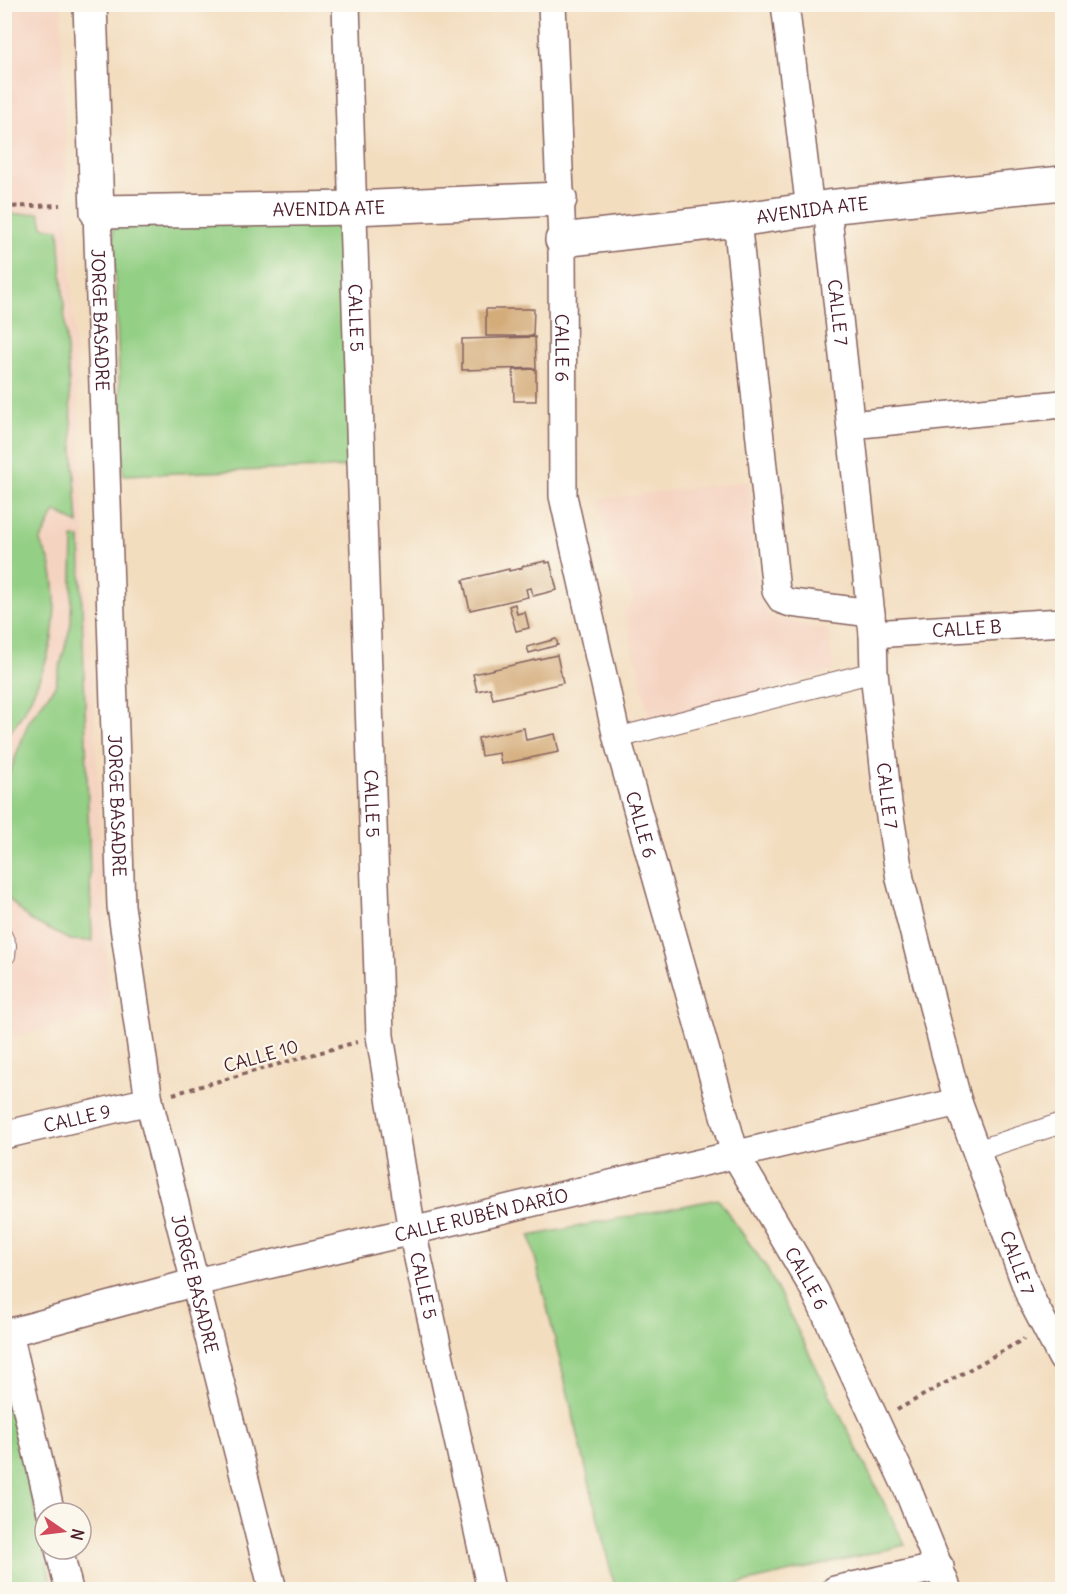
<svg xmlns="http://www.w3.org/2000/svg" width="1067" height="1594" viewBox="0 0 1067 1594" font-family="Delius,sans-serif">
  <rect width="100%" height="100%" fill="#fbf7ec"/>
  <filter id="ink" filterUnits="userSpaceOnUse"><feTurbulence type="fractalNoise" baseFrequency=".0167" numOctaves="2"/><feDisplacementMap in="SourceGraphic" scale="12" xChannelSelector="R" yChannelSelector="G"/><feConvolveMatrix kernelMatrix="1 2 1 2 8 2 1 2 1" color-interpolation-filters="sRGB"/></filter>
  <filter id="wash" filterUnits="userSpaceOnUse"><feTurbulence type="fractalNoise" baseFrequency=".008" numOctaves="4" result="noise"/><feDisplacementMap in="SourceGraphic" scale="24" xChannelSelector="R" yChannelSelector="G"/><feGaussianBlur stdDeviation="1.35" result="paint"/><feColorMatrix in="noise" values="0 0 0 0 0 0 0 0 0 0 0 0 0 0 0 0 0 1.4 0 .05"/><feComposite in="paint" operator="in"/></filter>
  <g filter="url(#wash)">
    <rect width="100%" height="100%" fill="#f3ddbf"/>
    <path fill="#f5d3c1" d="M4,5h57l6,190 43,818 -105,26z
      M749,481l8,114 12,21 59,14 6,41 -183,52 -27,-111 9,-10 -5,-21 -14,-8 -15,-74z"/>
    <path fill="#93cf84" stroke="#6e7758" stroke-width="1.5" d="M40,213l3,14 16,2 19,295 -23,-13 -15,31c4,8 10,16 11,25 5,23 5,47 1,70 -5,29 -26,79 -47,100v-522z
      M340,222l13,245 -230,8 -10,-251z
      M73,538h7l12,403 -22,-1 -40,-20 -26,-26 1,-116 4,-4 20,-53 26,-35 16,-62z
      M718,1199l48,68 139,278 -187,44h-103l-85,-353z
      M4,1374h1l48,215h-48z"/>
    <g id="blocks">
      <path fill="#d4ac7a" d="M486,309h48l-1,27h-47z
        M535,337l1,31 -74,2v-31z
        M536,369v32h-22l-1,-31z
        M546,561v2l4,-1 7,28 -24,6 -2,-8 -5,1 2,8 -58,13 -7,-30 46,-11v2l13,-3v-2z
        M515,604l2,10 8,-2 4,16 -13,3 -7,-25z
        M556,639l2,6 -29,8 -2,-6z
        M557,655l6,28 -70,16 -3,-11 -13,3 -4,-17z
        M524,728l2,12 29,-6 4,18 -58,12 -2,-11 -18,3 -3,-18z"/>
    </g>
  </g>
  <g filter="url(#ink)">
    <use href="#blocks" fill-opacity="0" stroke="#85625f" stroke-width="1.5"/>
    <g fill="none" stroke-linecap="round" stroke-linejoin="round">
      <g stroke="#85625f" stroke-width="16">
        <path id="service" d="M4,934l5,11 -1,11 -4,3"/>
      </g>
      <g stroke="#85625f" stroke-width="22">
        <path id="pedestrian" d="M617,738l257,-66
          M976,1151l86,-28"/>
      </g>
      <g stroke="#85625f" stroke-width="30">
        <g id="minor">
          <path id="s1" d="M346,4l34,1032 32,195 79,359"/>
          <path id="s2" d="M552,4l10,236 1,256 54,242 118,416 80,137 92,197 41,102"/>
          <path d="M785,4l25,206"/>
          <path id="s3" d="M827,207l46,427 1,38 14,132 12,75 19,74 39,149 73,197 31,59"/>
          <path id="s4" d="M97,212l24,694 28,195 124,489"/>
          <path d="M737,220l39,371 6,9 9,3 80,10"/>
          <path d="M851,425l211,-21"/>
          <path id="s5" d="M873,634l189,-12"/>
          <path id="s6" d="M4,1135l145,-34"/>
          <path d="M9,1333l42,180"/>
          <path id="s7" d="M4,1334l192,-52 762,-180"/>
          <path d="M59,1549l10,41"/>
          <path d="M835,1590l105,-23"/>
        </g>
      </g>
      <g stroke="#85625f" stroke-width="36">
        <g id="tertiary">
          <path id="s8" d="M90,4l7,208 256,-4 207,-9"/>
          <path id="s9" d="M562,240l175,-20 90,-13 235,-24"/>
        </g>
      </g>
      <path stroke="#85625f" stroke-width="4" stroke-dasharray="4.5 4.5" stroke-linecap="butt" d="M4,207l56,-2
        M173,1094l184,-52
        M897,1410l127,-71"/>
      <use href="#service" stroke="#fff" stroke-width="14"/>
      <use href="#pedestrian" stroke="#fff" stroke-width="20"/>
      <use href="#minor" stroke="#fff" stroke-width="27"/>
      <use href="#tertiary" stroke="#fff" stroke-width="33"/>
    </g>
  </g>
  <g text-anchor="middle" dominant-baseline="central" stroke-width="4.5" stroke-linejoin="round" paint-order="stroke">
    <g font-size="18" fill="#4a1f2b" stroke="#fbf7ec">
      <text stroke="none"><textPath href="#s8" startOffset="440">AVENIDA ATE</textPath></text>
      <text stroke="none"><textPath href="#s9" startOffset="252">AVENIDA ATE</textPath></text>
      <text stroke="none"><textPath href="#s3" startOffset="106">CALLE 7</textPath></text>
      <text stroke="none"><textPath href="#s1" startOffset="314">CALLE 5</textPath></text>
      <text stroke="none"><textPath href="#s4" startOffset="108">JORGE BASADRE</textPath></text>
      <text stroke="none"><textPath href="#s2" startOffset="344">CALLE 6</textPath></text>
      <text stroke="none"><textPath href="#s5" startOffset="94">CALLE B</textPath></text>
      <text stroke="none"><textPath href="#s3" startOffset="592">CALLE 7</textPath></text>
      <text stroke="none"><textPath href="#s1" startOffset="800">CALLE 5</textPath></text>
      <text stroke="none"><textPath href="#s4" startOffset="594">JORGE BASADRE</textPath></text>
      <text stroke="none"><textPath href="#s2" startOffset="830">CALLE 6</textPath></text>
      <text transform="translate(261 1056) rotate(-16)">CALLE 10</text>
      <text stroke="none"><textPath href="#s6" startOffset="75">CALLE 9</textPath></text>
      <text stroke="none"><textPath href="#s7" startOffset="492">CALLE RUBÉN DARÍO</textPath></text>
      <text stroke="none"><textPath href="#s3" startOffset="1078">CALLE 7</textPath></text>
      <text stroke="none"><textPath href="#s2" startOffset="1316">CALLE 6</textPath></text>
      <text stroke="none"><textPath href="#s4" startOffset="1080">JORGE BASADRE</textPath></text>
      <text stroke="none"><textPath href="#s1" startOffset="1286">CALLE 5</textPath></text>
    </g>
  </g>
  <rect width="1067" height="1594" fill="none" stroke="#fbf7ec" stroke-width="24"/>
  <g transform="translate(63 1531) rotate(104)"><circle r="28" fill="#fbf7ec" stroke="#b4a19f" stroke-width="1.5"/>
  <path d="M0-4.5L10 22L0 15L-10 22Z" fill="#d1495b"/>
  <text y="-9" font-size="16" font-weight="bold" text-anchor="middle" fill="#4a1f2b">N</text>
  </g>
</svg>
